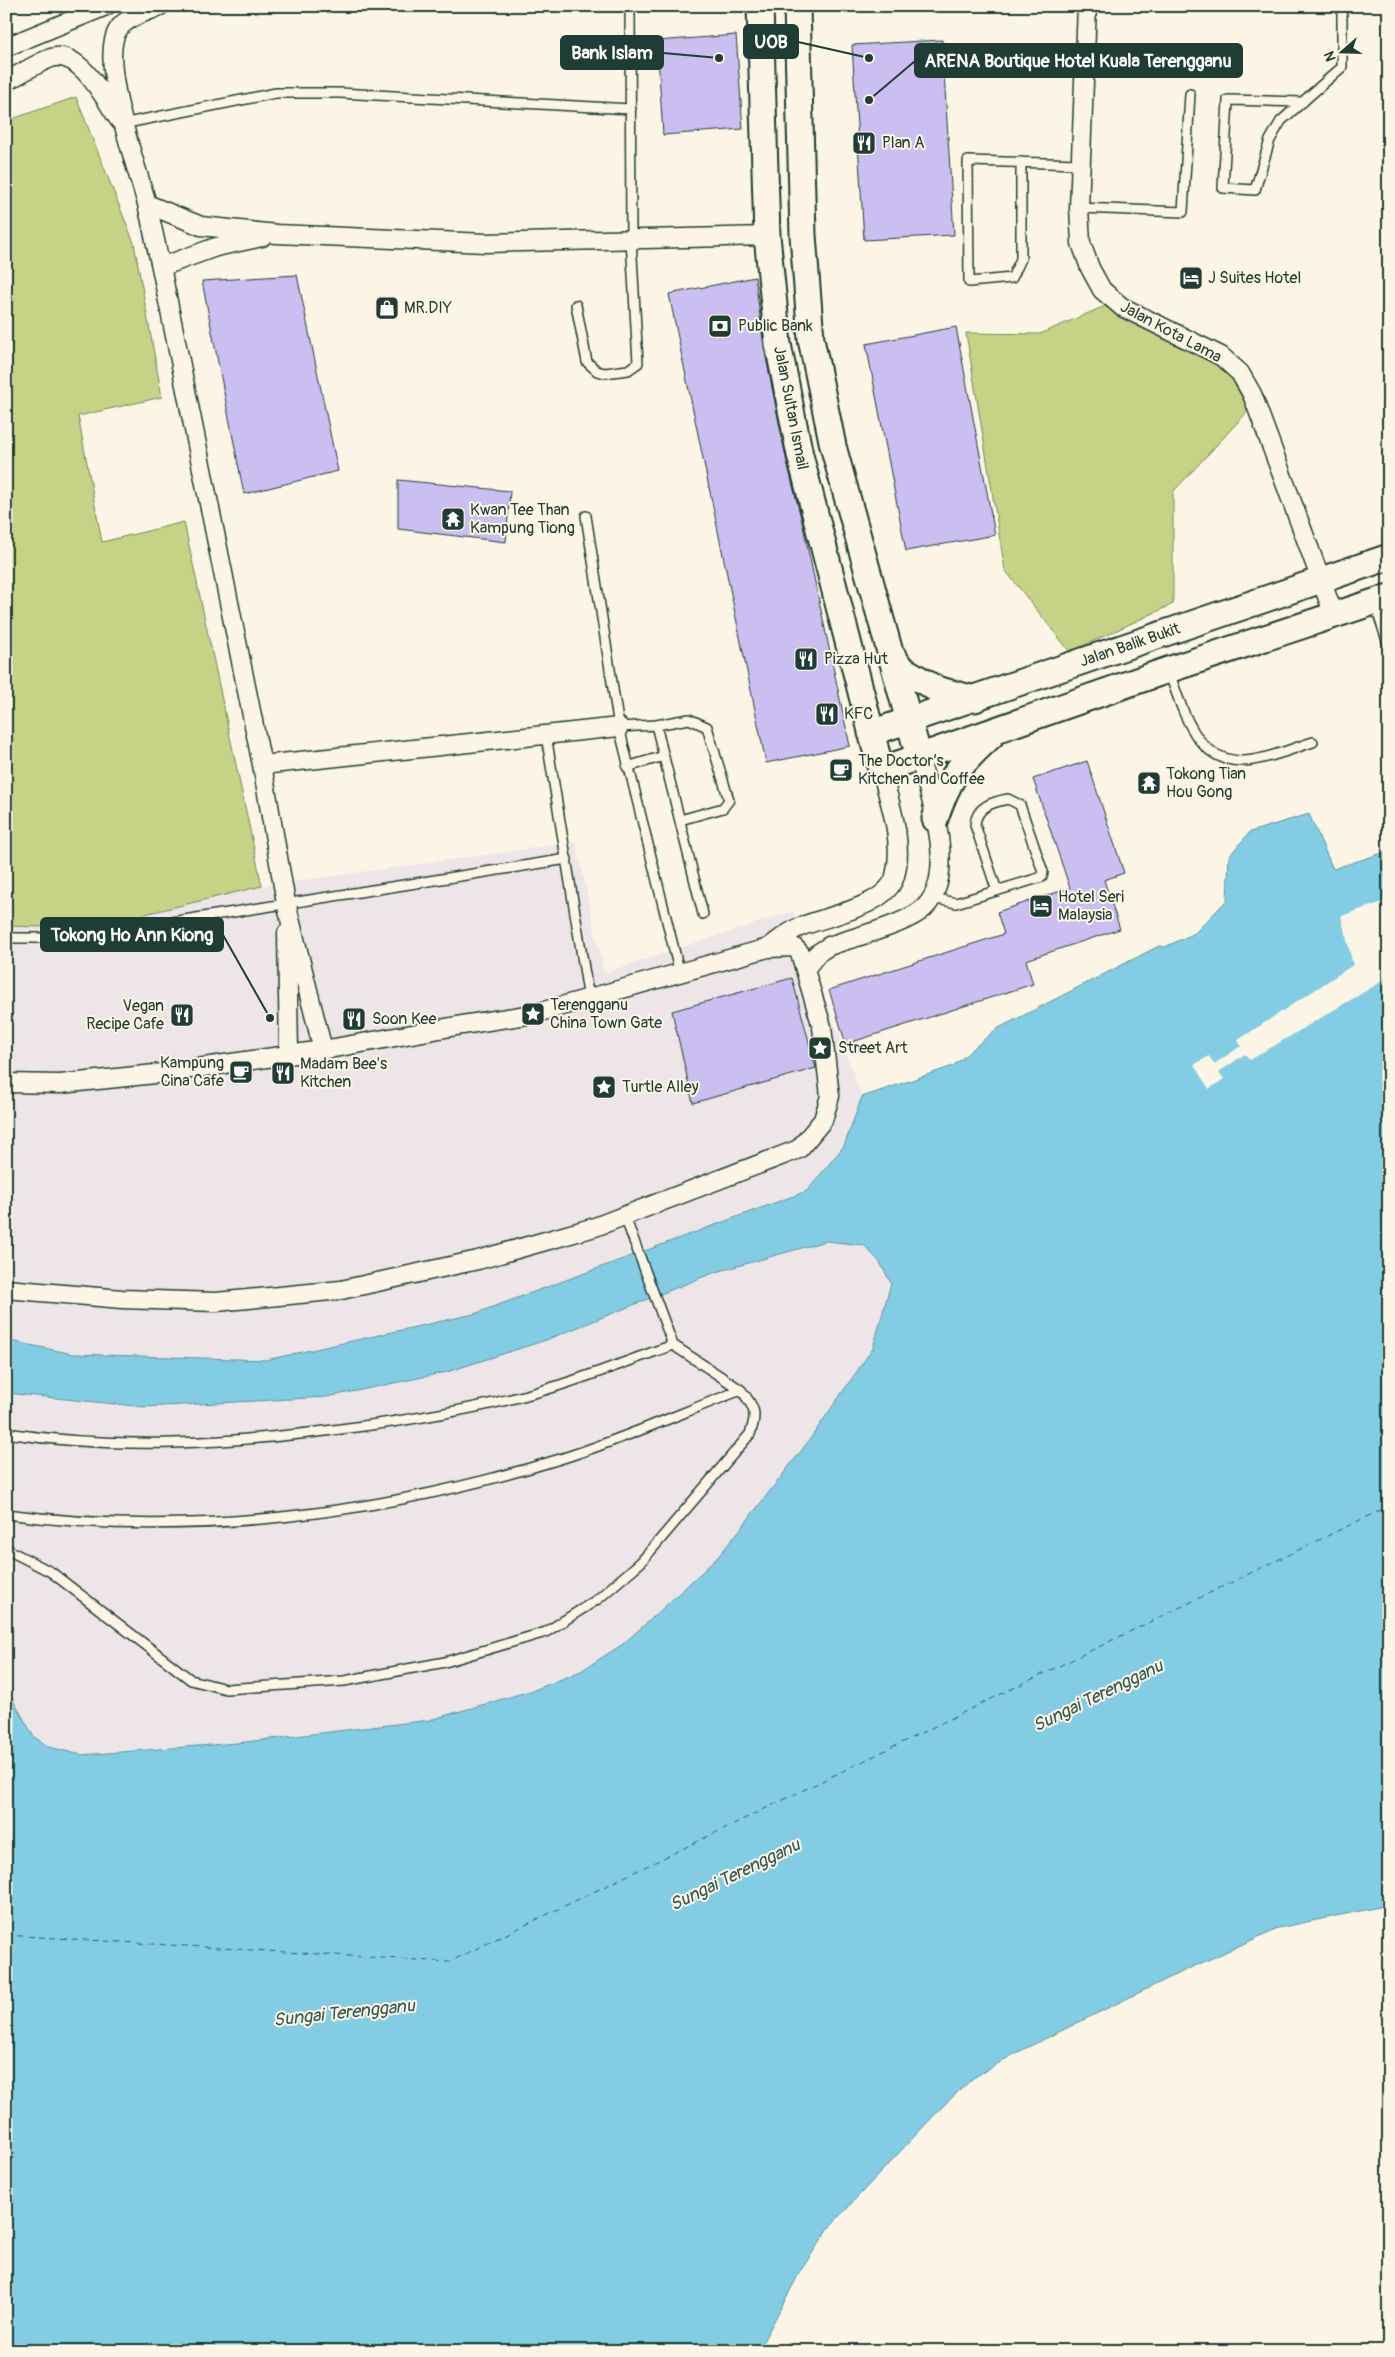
<svg xmlns="http://www.w3.org/2000/svg" width="1395" height="2357" viewBox="0 0 1395 2357" font-family="Pangolin,sans-serif">
  <rect width="100%" height="100%" fill="#fcf5e5"/>
  <filter id="ink" filterUnits="userSpaceOnUse"><feTurbulence type="fractalNoise" baseFrequency=".02" numOctaves="2"/><feDisplacementMap in="SourceGraphic" scale="10" xChannelSelector="R" yChannelSelector="G"/><feConvolveMatrix kernelMatrix="1 2 1 2 8 2 1 2 1" color-interpolation-filters="sRGB"/></filter>
  <g filter="url(#ink)">
    <path fill="#ede5e8" d="M576,842l28,131 189,-62 69,186 -18,49 -37,45 -333,123 -208,46 -193,-6 -67,-14v-414l38,1 72,-6 146,-35z
      M826,1241l38,4 15,16 12,22 -18,65 -65,94 -90,115 -95,87 -42,27 -44,18 -107,31 -193,23 -157,12 -31,-8 -15,-10 -15,-25 -13,-24v-295l139,14 182,-10 120,-25 99,-32 167,-67z"/>
    <path fill="#c6d285" stroke="#72885c" d="M76,97l58,146 28,154 -84,19 24,126 82,-20 78,364 -146,35 -72,6 -38,-1v-805z
      M1105,306l43,20 78,42 23,42 -76,82v112l-103,48 -65,-82 -39,-237 74,1z"/>
    <path fill="#83cde4" stroke="#5b939e" d="M1309,814l24,55 56,-18v1054l-111,23 -105,48 -157,77 -43,25 -31,29 -111,118 -30,45 -43,81h-752v-663l28,49 15,10 32,8 156,-12 193,-23 107,-31 44,-18 42,-27 38,-34 57,-53 24,-30 66,-85 65,-94 18,-65 -12,-22 -15,-16 -38,-4 -113,32 -167,67 -99,32 -120,25 -182,10 -139,-14v-53l67,14 193,6 208,-46 333,-123 37,-45 18,-49 91,-31 42,-36 164,-84 6,1 30,-14 32,-33 2,-44 21,-24z"/>
    <path fill="#fcf5e5" d="M1389,900v77l-139,83 -5,-6 -26,18 5,7 -15,10 -15,-24 15,-9 5,8 27,-18 -3,-6 115,-75 -12,-49z"/>
    <g fill="none" stroke-linecap="round" stroke-linejoin="round">
      <path stroke="#335a57" stroke-width="1" stroke-dasharray="6 5" stroke-linecap="butt" d="M6,1935l443,27 940,-456"/>
    </g>
    <path fill="#cabff0" stroke="#1f3d34" d="M736,35l7,94 -80,6 -6,-94z
      M942,40l12,195 -90,5 -12,-195z
      M297,275l41,196 -94,23 -42,-213z
      M755,277l9,70 22,111 17,68 47,220 -84,17 -97,-469z
      M956,327l39,208 -89,16 -40,-207z
      M398,480l112,11 -4,51 -108,-13z
      M1087,761l37,112 -20,7 16,49 -94,31 7,24 -187,60 -17,-54 175,-56 -7,-22 73,-24 -37,-109z
      M792,978l24,90 -123,35 -21,-92z"/>
    <g fill="none" stroke-linecap="round" stroke-linejoin="round">
      <g stroke="#1f3d34" stroke-width="12">
        <path id="service" d="M1303,102l-75,-2 -5,88 32,2 15,-50 11,-19 61,-54v-61
          M122,124l154,-31h64l291,16
          M1021,162v97l-9,19 -43,4 -1,-121 113,3
          M1079,208l104,4 7,-118
          M576,305l11,57 10,9 8,2 23,-3 10,-7 -7,-124 -1,-233
          M586,516l33,211 61,247
          M1375,604l14,43
          M1169,672c15,41 28,97 84,88 20,-3 41,-12 60,-18
          M656,725l33,-6 18,8 22,73 -6,8 -43,12
          M619,727l37,-2 47,189
          M546,735l43,264
          M627,767l37,-11
          M933,898l23,5 86,-26 1,-5 -23,-67 -12,-6c-16,3 -32,8 -33,26l22,66
          M6,938h46l50,-5 465,-74
          M6,1433c117,18 234,10 350,-6 60,-8 120,-18 178,-34 47,-13 93,-32 139,-48
          M6,1514c185,25 377,0 554,-55 61,-19 121,-46 181,-69l-68,-45 -48,-128
          M6,1549l45,23 140,108 35,9 118,-8 101,-19 101,-30 52,-33 43,-37 109,-128c8,-22 4,-27 -9,-44"/>
      </g>
      <g stroke="#1f3d34" stroke-width="21">
        <path id="minor" d="M160,6c-13,6 -31,10 -40,21 -25,28 18,143 27,177 5,21 9,42 14,63l101,498 24,138 37,147
          M1087,6l-8,202 2,35 9,25 12,22 20,17 99,49 19,17 12,21 82,221
          M6,47l100,-41
          M6,81c15,-7 29,-17 45,-23 29,-10 55,44 69,63
          M147,204l54,22 76,8 209,9 281,-7
          M161,267l55,-20 46,-10
          M262,765l357,-38
          M287,933l2,121
          M805,969l13,-16 11,-7c25,-9 68,-19 90,-34 42,-29 12,-114 0,-155
          M6,1083l54,1 95,-10 168,-24 139,-25 71,-11 235,-66c10,-7 21,-17 32,-21 25,-11 87,-20 95,-51 9,-34 -5,-73 -14,-106
          M6,1289l116,10 94,3 125,-12 137,-30 117,-33 204,-78 24,-29 7,-24 -8,-69 -22,-74 -6,-6 -26,1"/>
      </g>
      <g stroke="#1f3d34" stroke-width="29">
        <path id="secondary" d="M760,6l7,230 11,108 22,111 81,315 287,-100 221,-73
          M797,6l6,229 8,104 22,107 86,311
          M890,652l11,16 35,21 39,10
          M871,733l518,-176
          M935,819c14,-42 23,-53 56,-83"/>
      </g>
      <use href="#service" stroke="#fcf5e5" stroke-width="9"/>
      <use href="#minor" stroke="#fcf5e5" stroke-width="18"/>
      <use href="#secondary" stroke="#fcf5e5" stroke-width="25"/>
    </g>
  </g>
  <defs>
    <g id="restaurant-square" transform="scale(1.25)"><rect x="-9" y="-9" width="18" height="18" rx="4" fill="#1f3d34" stroke="#fcf5e5"/><path d="M-5-6h1v4h1v-4h1v4h1v-4h1v5L-1.5 .5V6h-2V.5L-5-1ZM5-6V6H3V1.5H1.5Q1.5-4 5-6Z" fill="#fff"/></g>
    <g id="hotel-square" transform="scale(1.25)"><rect x="-9" y="-9" width="18" height="18" rx="4" fill="#1f3d34" stroke="#fcf5e5"/><path d="M-6-4.5h1.5V1H6V5H4.5V3h-9V5H-6ZM-4 0a1.8 1.8 0 1 1 3.6 0ZM.5 0V-2.5h3Q6-2.5 6 0Z" fill="#fff"/></g>
    <g id="shop-square" transform="scale(1.25)"><rect x="-9" y="-9" width="18" height="18" rx="4" fill="#1f3d34" stroke="#fcf5e5"/><path d="M-5-2.5h2.3a2.7 3.5 0 0 1 5.4 0H5L5.5 6h-11ZM-1.5-2.5h3a1.5 2.3 0 0 0-3 0Z" fill="#fff"/></g>
    <g id="bank-square" transform="scale(1.25)"><rect x="-9" y="-9" width="18" height="18" rx="4" fill="#1f3d34" stroke="#fcf5e5"/><path d="M-6-4H6V4H-6ZM0-2.3a2.3 2.3 0 1 0 0 4.6a2.3 2.3 0 1 0 0-4.6Z" fill="#fff"/></g>
    <g id="temple-square" transform="scale(1.25)"><rect x="-9" y="-9" width="18" height="18" rx="4" fill="#1f3d34" stroke="#fcf5e5"/><path d="M0-6L5-2H3V0L6.5 2.5H4V6H1.5V3h-3V6H-4V2.5H-6.5L-3 0V-2H-5Z" fill="#fff"/></g>
    <g id="cafe-square" transform="scale(1.25)"><rect x="-9" y="-9" width="18" height="18" rx="4" fill="#1f3d34" stroke="#fcf5e5"/><path d="M-5.5-4.5H6V0H3Q3 3.5 0 3.5H-2.5Q-5.5 3.5-5.5 0ZM3-3.2v2h1.7v-2ZM-6 4.5H4V6H-6Z" fill="#fff"/></g>
    <g id="sight-square" transform="scale(1.25)"><rect x="-9" y="-9" width="18" height="18" rx="4" fill="#1f3d34" stroke="#fcf5e5"/><path d="M0-6L1.8-2.2L6-1.7L2.9 1.2L3.7 5.4L0 3.3L-3.7 5.4L-2.9 1.2L-6-1.7L-1.8-2.2Z" fill="#fff"/></g>
  </defs>
  <g fill-rule="evenodd">
    <use href="#restaurant-square" x="864" y="143"/>
    <use href="#hotel-square" x="1191" y="278"/>
    <use href="#shop-square" x="387" y="308"/>
    <use href="#bank-square" x="720" y="326"/>
    <use href="#temple-square" x="453" y="519"/>
    <use href="#restaurant-square" x="806" y="659"/>
    <use href="#restaurant-square" x="827" y="714"/>
    <use href="#cafe-square" x="841" y="770"/>
    <use href="#temple-square" x="1149" y="783"/>
    <use href="#hotel-square" x="1041" y="906"/>
    <use href="#sight-square" x="533" y="1014"/>
    <use href="#restaurant-square" x="182" y="1015"/>
    <use href="#restaurant-square" x="354" y="1019"/>
    <use href="#sight-square" x="820" y="1048"/>
    <use href="#cafe-square" x="241" y="1072"/>
    <use href="#restaurant-square" x="283" y="1073"/>
    <use href="#sight-square" x="604" y="1087"/>
  </g>
  <g text-anchor="middle" dominant-baseline="central" stroke-width="4" stroke-linejoin="round" paint-order="stroke">
    <g font-size="16" fill="#1f3d34" stroke="#fcf5e5" text-anchor="start">
      <text x="882" y="143">Plan A</text>
      <text x="1208" y="278">J Suites Hotel</text>
      <text x="404" y="308">MR.DIY</text>
      <text x="738" y="326">Public Bank</text>
      <text x="470" y="510">Kwan Tee Than<tspan x="470" dy="18">Kampung Tiong</tspan></text>
      <text x="824" y="659">Pizza Hut</text>
      <text x="844" y="714">KFC</text>
      <text x="858" y="761">The Doctor’s<tspan x="858" dy="18">Kitchen and Coffee</tspan></text>
      <text x="1166" y="774">Tokong Tian<tspan x="1166" dy="18">Hou Gong</tspan></text>
      <text x="1058" y="897">Hotel Seri<tspan x="1058" dy="18">Malaysia</tspan></text>
      <text x="550" y="1005">Terengganu<tspan x="550" dy="18">China Town Gate</tspan></text>
      <text x="164" y="1006" text-anchor="end">Vegan<tspan x="164" dy="18">Recipe Cafe</tspan></text>
      <text x="372" y="1019">Soon Kee</text>
      <text x="838" y="1048">Street Art</text>
      <text x="224" y="1063" text-anchor="end">Kampung<tspan x="224" dy="18">Cina Cafe</tspan></text>
      <text x="300" y="1064">Madam Bee's<tspan x="300" dy="18">Kitchen</tspan></text>
      <text x="622" y="1087">Turtle Alley</text>
    </g>
    <g font-size="16" fill="#1f3d34" stroke="#fcf5e5">
      <text transform="translate(1171 332) rotate(28)">Jalan Kota Lama</text>
      <text transform="translate(791 408) rotate(79)">Jalan Sultan Ismail</text>
      <text transform="translate(1130 645) rotate(-19)">Jalan Balik Bukit</text>
    </g>
    <g font-size="18" font-style="italic" fill="#335a57" stroke="#fcf5e5">
      <text transform="translate(1098 1696) rotate(-26)">Sungai Terengganu</text>
      <text transform="translate(735 1875) rotate(-26)">Sungai Terengganu</text>
      <text transform="translate(344 2013) rotate(-6)">Sungai Terengganu</text>
    </g>
  </g>
  <path fill="none" stroke="#1f3d34" stroke-width="2" d="M869 58L798 42M719 58L663 53M869 100L915 61M270 1018L223 935"/>
  <g fill="#1f3d34" stroke="#fcf5e5" stroke-width="2">
    <circle cx="869" cy="58" r="5"/>
    <circle cx="719" cy="58" r="5"/>
    <circle cx="869" cy="100" r="5"/>
    <circle cx="270" cy="1018" r="5"/>
  </g>
  <g fill="#1f3d34" stroke="#1f3d34" stroke-width="2">
    <rect x="744" y="25" width="54" height="33" rx="5"/>
    <rect x="561" y="36" width="102" height="33" rx="5"/>
    <rect x="915" y="44" width="327" height="33" rx="5"/>
    <rect x="41" y="918" width="182" height="33" rx="5"/>
  </g>
  <g font-size="18" text-anchor="middle" font-weight="bold" fill="#fff">
    <text x="771" y="48">UOB</text>
    <text x="612" y="59">Bank Islam</text>
    <text x="1078" y="67">ARENA Boutique Hotel Kuala Terengganu</text>
    <text x="132" y="941">Tokong Ho Ann Kiong</text>
  </g>
  <rect width="1395" height="2357" fill="none" stroke="#fcf5e5" stroke-width="25"/>
  <rect x="12" y="12" width="1370" height="2332" fill="none" stroke="#1f3d34" stroke-width="2" filter="url(#ink)"/>
  <g transform="translate(1342 52) rotate(250)" stroke="#fcf5e5" stroke-width="4" paint-order="stroke">
  <path d="M0-4L9 19L0 12L-9 19Z" fill="#1f3d34"/>
  <text y="-8" font-size="14" font-weight="bold" text-anchor="middle" fill="#1f3d34">N</text>
  </g>
</svg>
